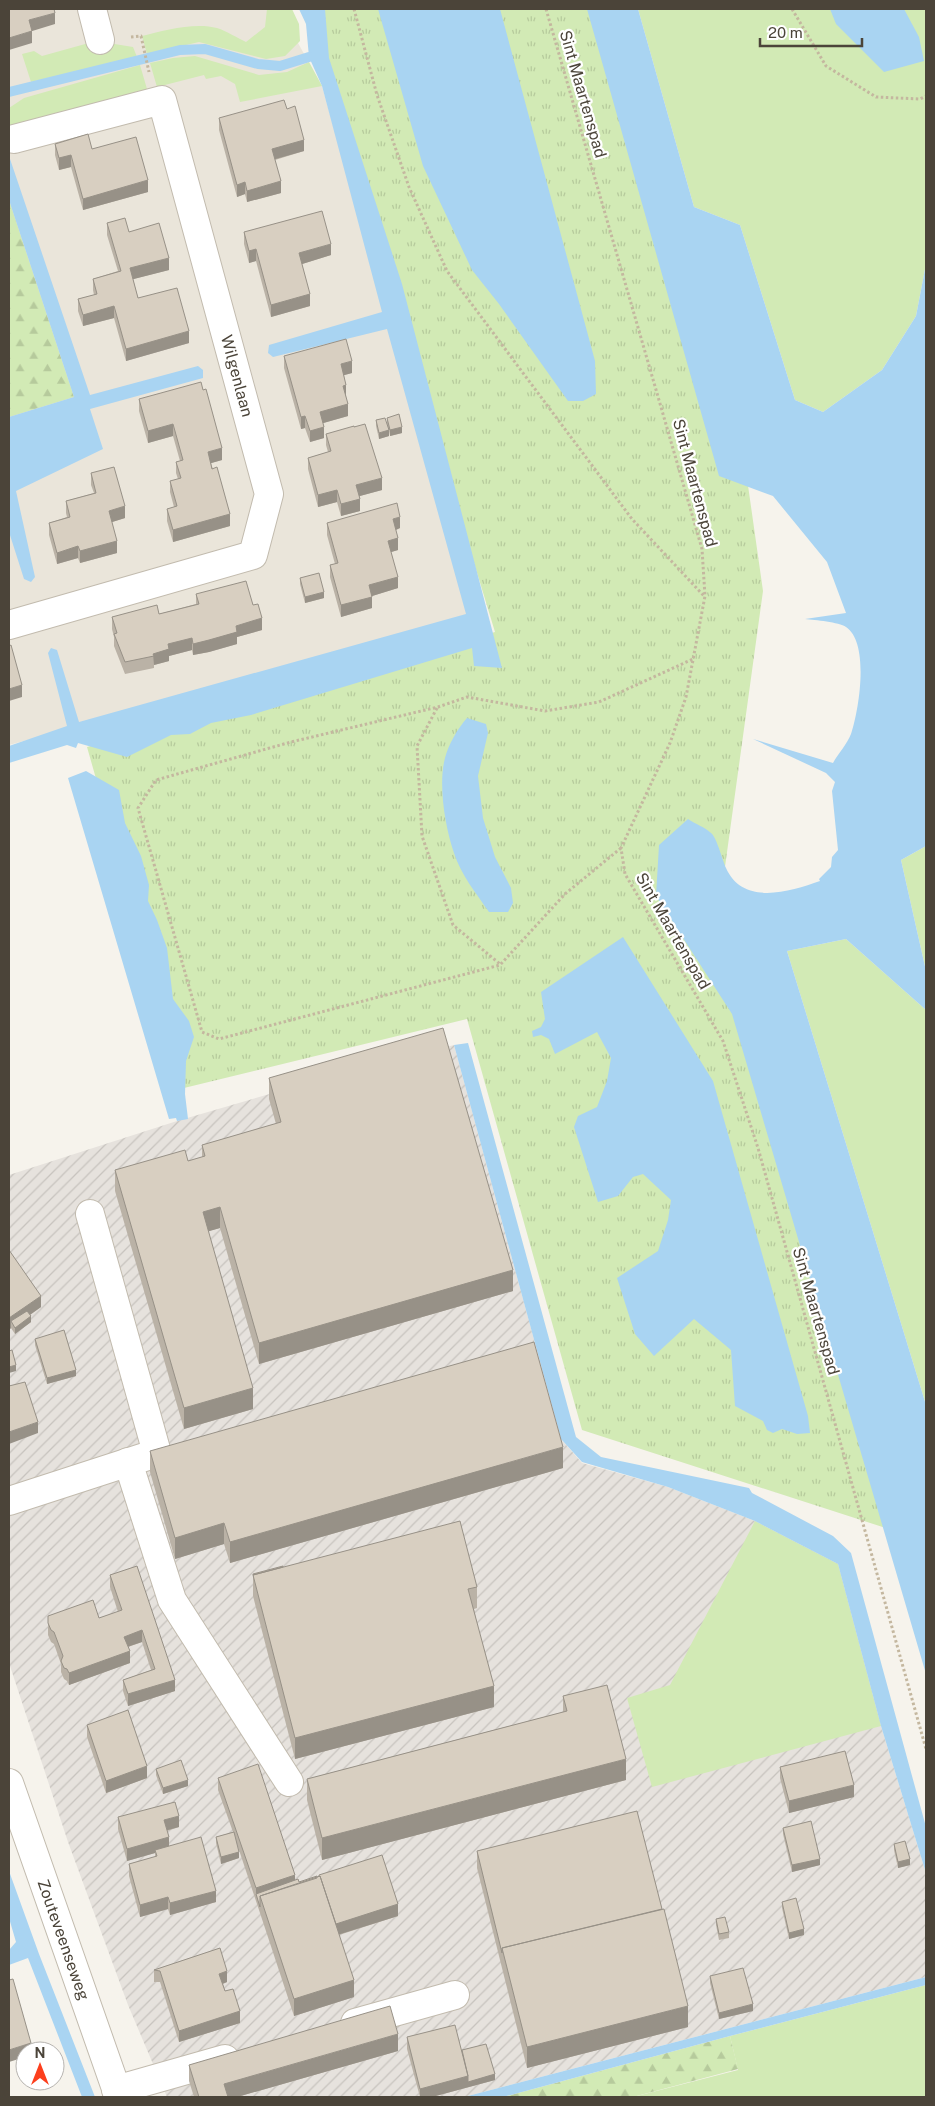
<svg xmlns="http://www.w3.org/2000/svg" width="935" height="2106" viewBox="0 0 935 2106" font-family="'Public Sans',sans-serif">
  <defs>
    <pattern id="industrial-furrows" width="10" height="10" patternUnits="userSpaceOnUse" patternTransform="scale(1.25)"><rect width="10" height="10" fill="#e6e2dd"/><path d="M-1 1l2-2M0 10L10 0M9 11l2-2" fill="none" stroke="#c7c3be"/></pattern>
    <pattern id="forest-firs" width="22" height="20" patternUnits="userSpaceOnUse" patternTransform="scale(1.25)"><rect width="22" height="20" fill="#d2eab5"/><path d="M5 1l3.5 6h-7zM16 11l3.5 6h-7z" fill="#b6ca9c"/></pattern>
    <pattern id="park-tufts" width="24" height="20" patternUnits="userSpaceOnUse" patternTransform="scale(1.25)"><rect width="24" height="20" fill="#d2eab5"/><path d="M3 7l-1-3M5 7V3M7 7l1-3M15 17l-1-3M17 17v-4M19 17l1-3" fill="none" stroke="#b6ca9c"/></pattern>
  </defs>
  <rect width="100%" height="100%" fill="#f6f3ec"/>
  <path fill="#eae5da" d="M9,9h270l43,77 150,534 -463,125z"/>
  <path fill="url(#industrial-furrows)" d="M454,1045l107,394 21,24 86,24 87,34 83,43 43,162 45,147v104l-462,120h-297l-39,-92 -60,-163 -59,-179v-488l168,-54 161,-47z"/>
  <path fill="#d2eab5" d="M267,9h25l7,15 1,17 -15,15 -19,3 -67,-17 -52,12 -5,-18c21,-6 54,-14 75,-8 10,3 20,10 29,14l19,-15z
    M638,9h288v255l-10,52 -34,54 -59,42 -28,-12 -55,-175 -46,-18z
    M96,41l37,6 4,10 -106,25 -9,-28 12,-3 8,5z
    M195,56l64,19 28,-3 22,-10 13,24 -82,16 -5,-18 -14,-8 -15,3 -2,-4 -47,12 -7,-24 23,-5z
    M140,65l7,24 -138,40v-21l15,-10z
    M926,846v125l-25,-111z
    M846,939l80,71v395l-139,-454z
    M755,1521l83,43 43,162 -229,61 -25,-89 43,-13z
    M926,1985v112h-293l105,-27 -8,-34z"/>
  <path fill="url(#forest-firs)" d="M9,200l65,197 -65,20z
    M730,2036l8,33 -105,28h-130z"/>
  <path fill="url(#park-tufts)" d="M306,9h321l109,392 27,190 -39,283 202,667 -344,-111 -115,-411 -283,69 -97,-341 408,-115z"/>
  <path fill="#a9d4f2" d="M299,9h26l4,49 73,226 100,384 -28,-2 -2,-18 -221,67 -40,8 -21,11 -19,1 -44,22 -49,-14 -2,5 -9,-3 -58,18v-17l58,-20 -19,-73 3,-5 6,2 22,72 387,-108 -79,-285 -114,28 -5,-4 1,-8 113,-33 -60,-226 -13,-29 -3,-33z
    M378,9h122l95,352 1,33 -13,7h-15l-69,-97 -27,-34 -49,-104z
    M587,9h51l56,198 46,18 55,175 28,12 59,-42 34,-54 10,-52v582l-25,14 25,111v39l-80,-71 -59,12 139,454v269l-194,-660 -76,-118 3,-51 29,-26c7,5 17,8 23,14 6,5 11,26 15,35 17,38 63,24 94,13l-1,-2 12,-12 1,-10 6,-7 -6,-59 3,-9 -9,-9 -73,-34 80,24c5,-9 14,-19 18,-29 8,-24 19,-91 -5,-107 -7,-5 -31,-7 -41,-8l41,-6 -19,-51 -54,-66 -54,-20z
    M830,9h74l15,28 5,24 -40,11 -48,-48z
    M9,156l81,239 108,-29 5,4v8l-113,31 13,40 -87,42 19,86 -4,5 -7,-3 -15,-47v-115l65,-20 -65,-197z
    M467,718l19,6 2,9 -10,43 5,42 12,39 16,31 2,15 -5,9h-19c-13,-19 -28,-37 -35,-59 -9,-26 -16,-69 -9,-95 3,-13 13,-30 22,-40z
    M86,771l33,19 6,33 16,33 8,29 -1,16 9,19 10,28 6,51 16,22 5,16 -8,24 -1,33 3,25 -11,2 -1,-3 -7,1 -101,-341z
    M623,937l90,144 95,335 2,17 -13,1 -15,-5 -9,4 -6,-3 -4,-9 -28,-15 -4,-56 -37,-31 -40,37 -19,-22 -18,-56 41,-27 10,-31 3,-20 -28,-26 -10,3 -15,19 -20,6 -24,-75 4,-11 19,-9 10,-26 4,-23 -14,-26 -42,22 -6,-15 -8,-4 -8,2 -1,-6 9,-4 4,-8 -4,-27z
    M468,1043l108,394 25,20 148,31 3,5 81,43 18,17 75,274v46l-45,-147 -43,-162 -83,-43 -87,-34 -86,-25 -21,-23 -107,-394z
    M9,1871l30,83 56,143h-13l-54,-139 -19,7v-15l7,-8 -7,-24z
    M926,1977v8l-196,51 -227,61h-39z"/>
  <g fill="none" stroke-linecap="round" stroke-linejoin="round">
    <path stroke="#a9d4f2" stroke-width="10" d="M9,92l171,-42 25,-1 53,15 22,2 29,-9"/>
    <g stroke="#c2bbae" stroke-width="30">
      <g id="minor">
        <path d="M92,9l8,31"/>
        <path d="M9,625l244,-70 16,-61 -107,-394 -148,39"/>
        <path d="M128,1462l44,138 117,182"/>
        <path d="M9,1501l148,-48 -67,-239"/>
        <path id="s1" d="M9,1783l110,314"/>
        <path d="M355,2023l100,-28"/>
        <path d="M116,2090l109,-31"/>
      </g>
    </g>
    <path stroke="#c4b79f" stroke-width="3" stroke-dasharray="2.5 2.5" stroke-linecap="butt" d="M354,9l23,86 32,92 38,84 185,248 72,77
      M546,9l156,540 3,47 -19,101 -16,46 -49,105 4,26 98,167 35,107 168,601
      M792,9l34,57 50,31 44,2 6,-3
      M131,37l10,-1 8,36
      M437,708l-20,38 5,90 31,89 47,39
      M621,848l-56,46 -65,71 -281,74 -17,-7 -64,-224 18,-28 135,-38 147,-35 29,-10 78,14 54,-9 94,-43"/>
    <use href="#minor" stroke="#fff" stroke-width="28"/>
  </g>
  <path fill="#bab2a6" d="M287,109l17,42 -29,9 6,33 -34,9 -2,-8 -8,3 -18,-67v-12z
    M55,144l93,48 -65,18 -12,-43 -12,3 -4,-15z
    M107,223l22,9 40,38 -36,9 5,19 51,45 -63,18 -12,-43 -31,8 -5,-15v-12l16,-4 -1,-5v-11l25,-8 -11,-36z
    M244,232l87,23 -29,9 8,42 -39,11 -15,-56 -7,2 -5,-19z
    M284,356l68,17 -8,2 4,41 -25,7 1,15 -14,4 -5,-14 -4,1 -17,-61z
    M139,399l83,61 -11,3 19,63 -57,16 -6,-21v-12l7,-2 -4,-15v-11l8,-2 -2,-6v-11l4,-1 -7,-25 -25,7 -9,-32z
    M387,418l15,15 -12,3 -1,-5v5l-10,3 -3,-13v-6l11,3z
    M326,434l56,56 -22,6v15l-19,5 -4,-14 -19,5 -10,-38v-11l20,-6 -2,-7z
    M91,473l34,45 -13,4 5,31 -37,10 -2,-5 -21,6 -8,-29v-12l18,-6 -1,-4v-12l28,-8 -3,-8z
    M327,523l73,5 -4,2 2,20 -7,2 7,36 -26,8v12l-31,9 -11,-40v-12l5,-1 -8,-29z
    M300,578l24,20 -19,5 -5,-19z
    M196,594l57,11 9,25 -25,7v7l-28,8 -16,3 -1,-5 -23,6v5l-15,4v3l-29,6 -11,-28v-9l-2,-8v-12l47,-3 37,-10z
    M269,1078l244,213 -254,73 -39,-136 -12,3 45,178 -69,20 -69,-238v-21l73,-9 14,-4v-12l74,-21 -7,-25z
    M9,1250l32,57 -11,8 1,7 -16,12 -4,-6 -2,2z
    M35,1339l41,37 -29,8 -12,-39z
    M150,1451l413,17 -333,95 -6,-19 -49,15 -25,-87z
    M137,1566l38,125 -47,15 -5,-15v-11l28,-10 -9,-28 -14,5 2,16 -61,22 -2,-4 -3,-2 -3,-7v-8l-7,-20 -3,-2 -3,-7v-19l51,2 19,-6 -8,-25v-12z
    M283,1567l194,20v21l-3,1 20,98 -199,52 -42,-163v-21z
    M563,1696l63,84 -304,80 -15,-60v-21l256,-67z
    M87,1725l60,53 -41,15 -19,-56z
    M780,1767l74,30 -65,16 -9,-35z
    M156,1769l32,17 -25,8 -7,-19z
    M218,1778l77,102 4,2 18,-4 2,-1v-2l79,41 -59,19 15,62 -60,19 -34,-103 -23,-69 2,14 -18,6 -5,-21v-6l17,-5 -15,-42z
    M118,1817l61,10 -12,4 2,15 47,56 -46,13 -2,-6 -28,8 -11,-41v-12l26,-7v-4l-28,8 -9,-32z
    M783,1828l37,37 -28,7 -9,-38z
    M894,1844l16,21 -12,3 -4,-18z
    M477,1851l211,176 -161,41 -50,-200z
    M782,1902l22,33 -15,4 -7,-31z
    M716,1919l13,13v6l-10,2 -3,-15z
    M220,1948l7,34 -4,2 2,7 15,32 -61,19 -19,-60h-6v-12z
    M710,1976l43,35 -34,8 -9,-36z
    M407,2037l55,13 33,30 -63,17h-12l-13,-48z
    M398,2051l-161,46h-43l-5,-16v-16z"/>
  <path fill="#979187" d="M55,13v11l-26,8v-12z
    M32,31v12l-23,7v-12z
    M304,140v11l-32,9v-11z
    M71,155v12l-12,3v-12z
    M148,180v12l-65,18v-11z
    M281,181v12l-34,9v-11z
    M245,182v12l-8,3v-12z
    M331,244v11l-32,10v-12z
    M256,249v12l-7,2v-12z
    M169,258v12l-39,10v-12z
    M310,294v12l-39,11v-12z
    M114,306v12l-31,8v-11z
    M189,331v12l-63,18v-12z
    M352,361v12l-11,3v-12z
    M346,385v12l-3,1v-12z
    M348,404v12l-28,8v-12z
    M305,416v12l-4,1v-12z
    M173,424v12l-25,7v-12z
    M324,427v11l-14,4v-11z
    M402,427v6l-12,3v-6z
    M389,430v6l-10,3v-6z
    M222,448v12l-14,4v-12z
    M382,478v12l-26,7v-12z
    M337,490v12l-19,5v-12z
    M360,499v12l-19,5v-12z
    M125,506v12l-16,5v-12z
    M230,514v12l-57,16v-12z
    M400,517v11l-7,3v-12z
    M398,538v12l-10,3v-12z
    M117,541v12l-37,10v-12z
    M78,546v12l-21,6v-11z
    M398,577v11l-29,9v-12z
    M324,592v6l-19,5v-6z
    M372,597v11l-31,9v-12z
    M262,618v12l-25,7v7l-28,8 -16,3v-11l43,-18z
    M192,638v12l-23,6v5l-15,4 -1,-11 15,-10z
    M22,685v12l-13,4v-12z
    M220,1207v21l-17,5v-21z
    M513,1270v21l-254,73v-21z
    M41,1296v11l-27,19 -3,-5v7l-2,2v-12z
    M31,1316v6l-16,12v-6z
    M16,1365v6l-7,2v-6z
    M76,1370v6l-29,8v-6z
    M253,1388v21l-69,20v-21z
    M38,1422v11l-29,11v-12z
    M563,1447v21l-333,95v-21z
    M224,1523v21l-49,15v-21z
    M142,1630v12l-18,6v-11z
    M130,1651v12l-61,22v-12z
    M175,1680v11l-47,15v-12z
    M494,1686v21l-199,52v-21z
    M626,1759v21l-304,80v-22z
    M147,1766v12l-41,15v-12z
    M188,1780v6l-25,8v-6z
    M854,1785v12l-65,16v-12z
    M179,1816v11l-15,4v-11z
    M169,1837v12l-14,1v3l-28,8v-12z
    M239,1852v6l-18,6v-7z
    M820,1859v6l-28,7v-7z
    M910,1859v6l-12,3v-6z
    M295,1875v11l-39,8v-6z
    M216,1891v11l-46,13v-12z
    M168,1897v12l-28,8v-12z
    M398,1904v12l-64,20v-12z
    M804,1929v6l-15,4v-6z
    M227,1971v11l-8,3v-11z
    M354,1980v17l-60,19v-17z
    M753,2004v7l-34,8v-6z
    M688,2006v21l-161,41v-21z
    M240,2011v12l-61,19v-11z
    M398,2034v17l-161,46h-13v-13z
    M31,2043v8h-6v6l-16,5v-12z
    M495,2074v6l-63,17h-12v-8l48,-13z"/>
  <path fill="#d8cfc1" stroke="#979187" d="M9,9h45l1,4 -26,7 3,11 -23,7z
    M284,100l3,9 8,-3 9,34 -32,9 9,32 -34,10 -2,-9 -8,3 -18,-67z
    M88,134l4,15 44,-12 12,43 -65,19 -12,-44 -12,3 -4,-14z
    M322,211l9,33 -32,9 11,41 -39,11 -15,-56 -7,2 -5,-19z
    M125,218l4,14 30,-9 10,35 -39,10 8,30 39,-10 12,43 -63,18 -12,-43 -31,9 -5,-16 19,-5 -4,-15 28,-8 -14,-48z
    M346,339l6,22 -11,3 5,21 -3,1 5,18 -28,8 4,15 -14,4 -5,-15 -4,1 -17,-61z
    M201,382l2,8 3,-1 16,59 -14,4 4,17 5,-2 13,47 -57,16 -6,-21 10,-3 -7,-25 11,-3 -5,-16 7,-2 -10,-36 -25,7 -9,-32z
    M399,414l3,13 -12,3 -3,-12z
    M385,418l4,12 -10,3 -3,-13z
    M365,424l17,54 -26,7 4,14 -19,5 -4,-14 -19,5 -10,-37 23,-7 -5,-17 28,-8v1z
    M114,467l11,39 -16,5 8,30 -37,10 -2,-5 -21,7 -8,-30 21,-6 -4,-16 30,-8 -5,-20z
    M397,503l3,14 -7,2 5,19 -10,3 10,36 -29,8 3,12 -31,8 -11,-40 8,-2 -11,-40z
    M319,573l5,19 -19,5 -5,-19z
    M246,581l7,24 5,-1 4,14 -26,8 1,6 -28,8 -16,4 -1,-6 -24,6 1,5 -16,5 1,2 -29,6 -11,-28 3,-1 -5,-16 45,-12 2,9 40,-10 -3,-10z
    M11,645l11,40 -13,4v-43z
    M443,1028l70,242 -254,73 -39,-136 -17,5 50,176 -69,20 -69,-238 70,-20 3,11 17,-5 -3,-11 79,-23 -12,-44z
    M9,1250l32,46 -32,22z
    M27,1311l4,5 -16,12 -4,-7z
    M64,1330l12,40 -29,8 -12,-39z
    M534,1342l29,105 -333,95 -6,-19 -49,15 -25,-87z
    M12,1350l4,15 -7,2v-16z
    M25,1382l13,40 -29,10v-46z
    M460,1521l17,66 -9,2 26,97 -199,52 -42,-163z
    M137,1566l38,114 -47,14 -5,-14 32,-11 -13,-39 -18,7 6,14 -61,22 -2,-4 -3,-1 -3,-7 2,-5 -9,-24 -3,-2 -3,-7v-7l45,-16 6,18 23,-8 -12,-35z
    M283,1566v1l-30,8v-1z
    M607,1685l19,74 -304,79 -15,-59 260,-68 -4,-15z
    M128,1710l19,56 -41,15 -19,-56z
    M845,1751l9,34 -65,16 -9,-34z
    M181,1760l7,20 -25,8 -7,-19z
    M258,1764l37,111 -39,13 -38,-110z
    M175,1802l4,14 -15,4 5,17 -42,12 -9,-32z
    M637,1811l25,98 -160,39v5l-25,-102z
    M811,1821l9,38 -28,6 -9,-37z
    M234,1832l5,20 -18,5 -5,-20z
    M201,1837l15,54 -46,12 -2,-6 -28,8 -11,-41 28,-8 -2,-6z
    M905,1841l5,18 -12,3 -4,-18z
    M382,1855l16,49 -62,20 -16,-48 -1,1v-2z
    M317,1876v2l-57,18v11l-4,-13 42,-15 1,3z
    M320,1876l34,104 -60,19 -34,-103z
    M796,1898l8,31 -15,4 -7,-31z
    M664,1909l24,97 -161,41 -25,-99z
    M725,1917l4,15 -10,2 -3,-15z
    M220,1948l7,23 -8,3 6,17 8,-2 7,22 -61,20 -19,-60 -6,-1z
    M743,1968l10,36 -34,9 -9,-37z
    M13,1979l18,64 -22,7v-70z
    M390,2006l8,28 -174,50 4,13h-29l-10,-32z
    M455,2025l13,51 -48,13 -13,-52z
    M486,2044l9,30 -27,8v-6l-6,-26z"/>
  <g text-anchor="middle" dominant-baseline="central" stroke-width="4.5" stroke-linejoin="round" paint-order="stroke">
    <g font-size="16" fill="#4b4439" stroke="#fff">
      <text transform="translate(583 94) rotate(74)">Sint Maartenspad</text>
      <text transform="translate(237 376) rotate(75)">Wilgenlaan</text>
      <text transform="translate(695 483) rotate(75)">Sint Maartenspad</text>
      <text transform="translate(673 931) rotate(60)">Sint Maartenspad</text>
      <text transform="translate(816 1311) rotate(74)">Sint Maartenspad</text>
      <text stroke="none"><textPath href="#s1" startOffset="166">Zouteveenseweg</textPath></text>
    </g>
  </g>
  <rect width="935" height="2106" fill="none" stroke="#4b4439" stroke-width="20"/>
  <g transform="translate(40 2066)"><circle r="24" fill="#ffffff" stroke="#b7b4b0"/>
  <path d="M0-4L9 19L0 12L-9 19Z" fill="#fc3f1d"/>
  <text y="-8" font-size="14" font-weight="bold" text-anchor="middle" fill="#4b4439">N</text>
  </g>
  <path d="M760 38v8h102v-8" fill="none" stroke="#4b4439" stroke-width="2.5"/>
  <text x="768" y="38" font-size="15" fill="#4b4439" stroke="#ffffff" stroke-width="4" paint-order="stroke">20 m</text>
</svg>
